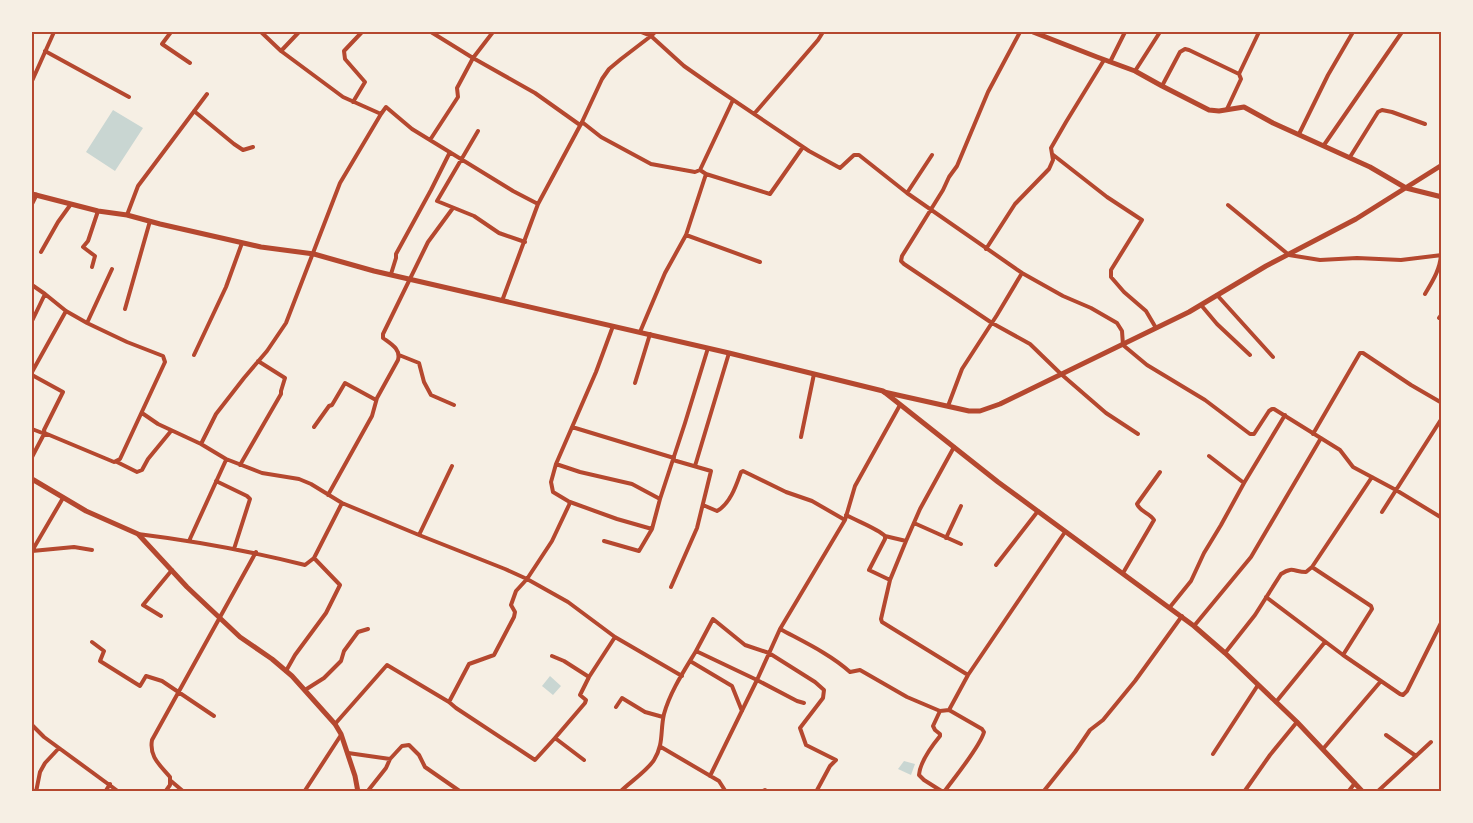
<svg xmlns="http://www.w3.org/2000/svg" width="1473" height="823" viewBox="0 0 1473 823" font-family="'PT Sans Narrow',sans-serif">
  <rect width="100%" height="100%" fill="#f6efe4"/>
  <path fill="#c9d6d2" d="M113,110l30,18 -28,43 -29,-19z
    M550,676l11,10 -8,9 -11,-9z
    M904,761l11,3 -4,11 -13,-6z"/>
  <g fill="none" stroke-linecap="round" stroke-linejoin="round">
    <path stroke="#b5482f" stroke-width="4" d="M171,32l-9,12 28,19
      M261,32l20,19 62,46 38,17 5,-7 26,22 101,62 25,13
      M431,32l42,26 62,35 45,32
      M641,32l10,4 33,30 30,21 95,64 31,17 14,-13h5l48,38 115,80 41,23 28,12 26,15 5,8 1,14 24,20 58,35 45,34h4l15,-23 3,-2h2l66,41 13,17 43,23 46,28
      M1020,32l-32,60 -31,74 -8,11 -6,13 -41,66 -1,5 3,3 88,59 38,21 31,30 45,39 32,21
      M45,51l84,46
      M281,51l18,-19
      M1110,62l15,-30
      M1135,71l25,-39
      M1239,74l20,-42
      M32,81l22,-49
      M1162,86l18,-34 5,-3 4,1 50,24 2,5 -14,30
      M733,100l-33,70 6,4 64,20 33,-47
      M353,102l12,-20 -20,-23 -1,-8 18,-19
      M194,111l40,33 9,6 10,-3
      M381,114l-41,69 -54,140 -19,28 -23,27 -28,36 -15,30 25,15 36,14 37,6 12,5 31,19 77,32 86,34 22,10 41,23 47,35 67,39
      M754,114l64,-74 5,-8
      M582,122l19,15 50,27 44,8 5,-2
      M478,131l-41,70 37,15 25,17 26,9
      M1299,134l29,-59 25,-43
      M430,140l28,-43 -1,-9 16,-30 20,-26
      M1324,145l78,-113
      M1052,154l55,43 35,23 -31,50v7l13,15 22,19 10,17
      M1350,157l28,-45 4,-2 10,2 33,12
      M907,193l25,-38
      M1228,205l61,50 31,5 37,-2 44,2 41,-5
      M127,215l11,-29 69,-92
      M686,235l74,27
      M986,249l29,-45 34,-35 4,-9 -2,-12 15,-26 38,-62
      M41,252l17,-30 13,-18
      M92,267l3,-11 -12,-9 5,-6 10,-30
      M391,274l5,-16v-4l35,-64 19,-38
      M32,285l13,9 21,17 21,12 40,19 36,14 2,6 -45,97 -6,3 -67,-28 -4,2 -11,21
      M1425,294c7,-12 15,-24 16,-39
      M1217,295l56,62
      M502,301l36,-97 44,-82 20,-43 7,-10 12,-10 30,-23 4,-4
      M1201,305l16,19 33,31
      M125,309l25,-88
      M1439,318l3,-4
      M32,321l13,-27
      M87,323l25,-54
      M640,332l25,-59 21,-38 20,-61
      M194,355l32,-68 16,-44
      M399,355l20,8 5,19 7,13 23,10
      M32,372l34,-61
      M32,375l31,17 -19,38 1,4 -13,-5
      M635,383l15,-49
      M948,406l14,-37 35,-54 25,-42
      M142,413l16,11 43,20
      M314,427l15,-21 3,-1 13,-22 31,17
      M572,427l102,31
      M1313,434l47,-81h3l48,32 31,18
      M801,437l13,-63
      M954,447l-34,62 -14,32 -16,39 -9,39 1,3 86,53
      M1209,456l35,27
      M117,462l20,10 5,-2 6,-11 23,-28
      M556,464l24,8 52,12 28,15
      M240,465l41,-71v-3l4,-13 -27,-17
      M695,466l34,-113
      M216,481l31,15 3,3 -16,50
      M328,495l44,-79 5,-18 21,-38c3,-11 -7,-16 -15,-22v-4l45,-92 25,-34
      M570,502l47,17 35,10 8,-30 25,-76 23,-75
      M703,505l14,6c13,-7 19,-25 24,-39l2,-1 43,21 26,9 33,19
      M1382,512l60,-94
      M846,515c11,6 32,14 39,21v3l-16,31 21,10
      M914,523l47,21
      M138,534c56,7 112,17 167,31l9,-7 28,-55
      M419,535l33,-69
      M885,536l21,5
      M946,538l15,-32
      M189,541l37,-81
      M604,541l35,10 13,-22
      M32,551l31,-53
      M32,551l42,-4 18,3
      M996,565l42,-54
      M1312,567l59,39 1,3 -29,46 57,39 3,1 4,-4 35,-70
      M1123,573l31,-53c-4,-7 -14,-8 -17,-16l23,-32
      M671,587l26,-59 14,-57 -38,-11
      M1266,597l77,58
      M1170,607l21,-26 13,-28 17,-28 23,-42 41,-68
      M161,616l-18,-11 29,-35
      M1194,626l57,-69 70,-119
      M780,629c24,13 50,25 70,43l10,-2 47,27 33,14 9,-1 19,-35 97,-143
      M92,642l12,9 -4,10 40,25 6,-10 16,5 52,35
      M696,651l17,-32 32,26 24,8 46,29 9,8 -1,8 -23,30 6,17 30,15 -6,6 -14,26
      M1225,653l30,-38 26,-41c12,-8 13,-2 25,-2l6,-5 60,-90
      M552,656l12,5 25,16
      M690,661l42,25 10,25
      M286,671l9,-16 31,-42 14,-28 -26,-27
      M305,690l19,-12 17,-17 3,-10 14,-19 10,-3
      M449,702l20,-38 25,-9 20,-38 1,-5 -4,-7 5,-14 11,-12 25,-38 17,-36 1,-3 -2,-1 -15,-9 -2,-10 5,-18 40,-92 17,-46
      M1276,702l49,-60
      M616,707l6,-9 23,14 18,5
      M940,711l-7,15 2,4 5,4v2c-9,11 -20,26 -21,39l5,5 19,12
      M335,724l52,-59 62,37 7,6 79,52 20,-22
      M32,725l12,12 75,55
      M1386,735l30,21
      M661,747l58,34 7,11
      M1323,749l58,-68
      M348,753l42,6
      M1213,754l45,-69
      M584,760l-29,-22 30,-35 1,-3 -6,-5 9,-18 26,-40
      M710,776l47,-96 40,21 7,2
      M171,781l13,11
      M36,792l4,-20 5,-9 14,-15
      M105,792l5,-8
      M165,792l5,-7v-8c-10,-12 -21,-20 -18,-37l104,-188
      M304,792l37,-57
      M367,792l19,-24 4,-9 12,-13 7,-1 10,10 6,12 36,25
      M620,792c10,-10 27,-21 34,-32 10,-16 6,-29 10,-46 6,-22 20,-43 32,-63l61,29 23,-51 65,-109 10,-34 45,-81
      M761,792l4,-2 2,2
      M944,792c10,-14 36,-45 40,-60l-2,-3 -33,-19
      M1043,792l32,-40 15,-22 13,-10 32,-39 47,-65
      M1244,792l26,-37 27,-33
      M1348,792l7,-9
      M1377,792l54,-50"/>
    <path stroke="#b5482f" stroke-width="5" d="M1033,32l64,25 38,14 27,15 47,24 10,1 25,-4 29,16 97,44 36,21 36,9
      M32,203l4,-8
      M884,392l85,19h11l20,-7 189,-92 77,-46 90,-47 86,-54
      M32,479l54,32 52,23 49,53 53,50 32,22 20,17 43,48 6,10 14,42 3,16"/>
    <path stroke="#b5482f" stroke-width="5" d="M32,194l66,17 29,4 33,9 101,23 53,7 60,17 355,82 154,38 115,91 196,144 31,27 72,69 66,70"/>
  </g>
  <rect width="1473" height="823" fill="none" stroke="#f6efe4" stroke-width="66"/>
  <rect x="33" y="33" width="1407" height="757" fill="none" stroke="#b5482f" stroke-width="2"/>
</svg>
